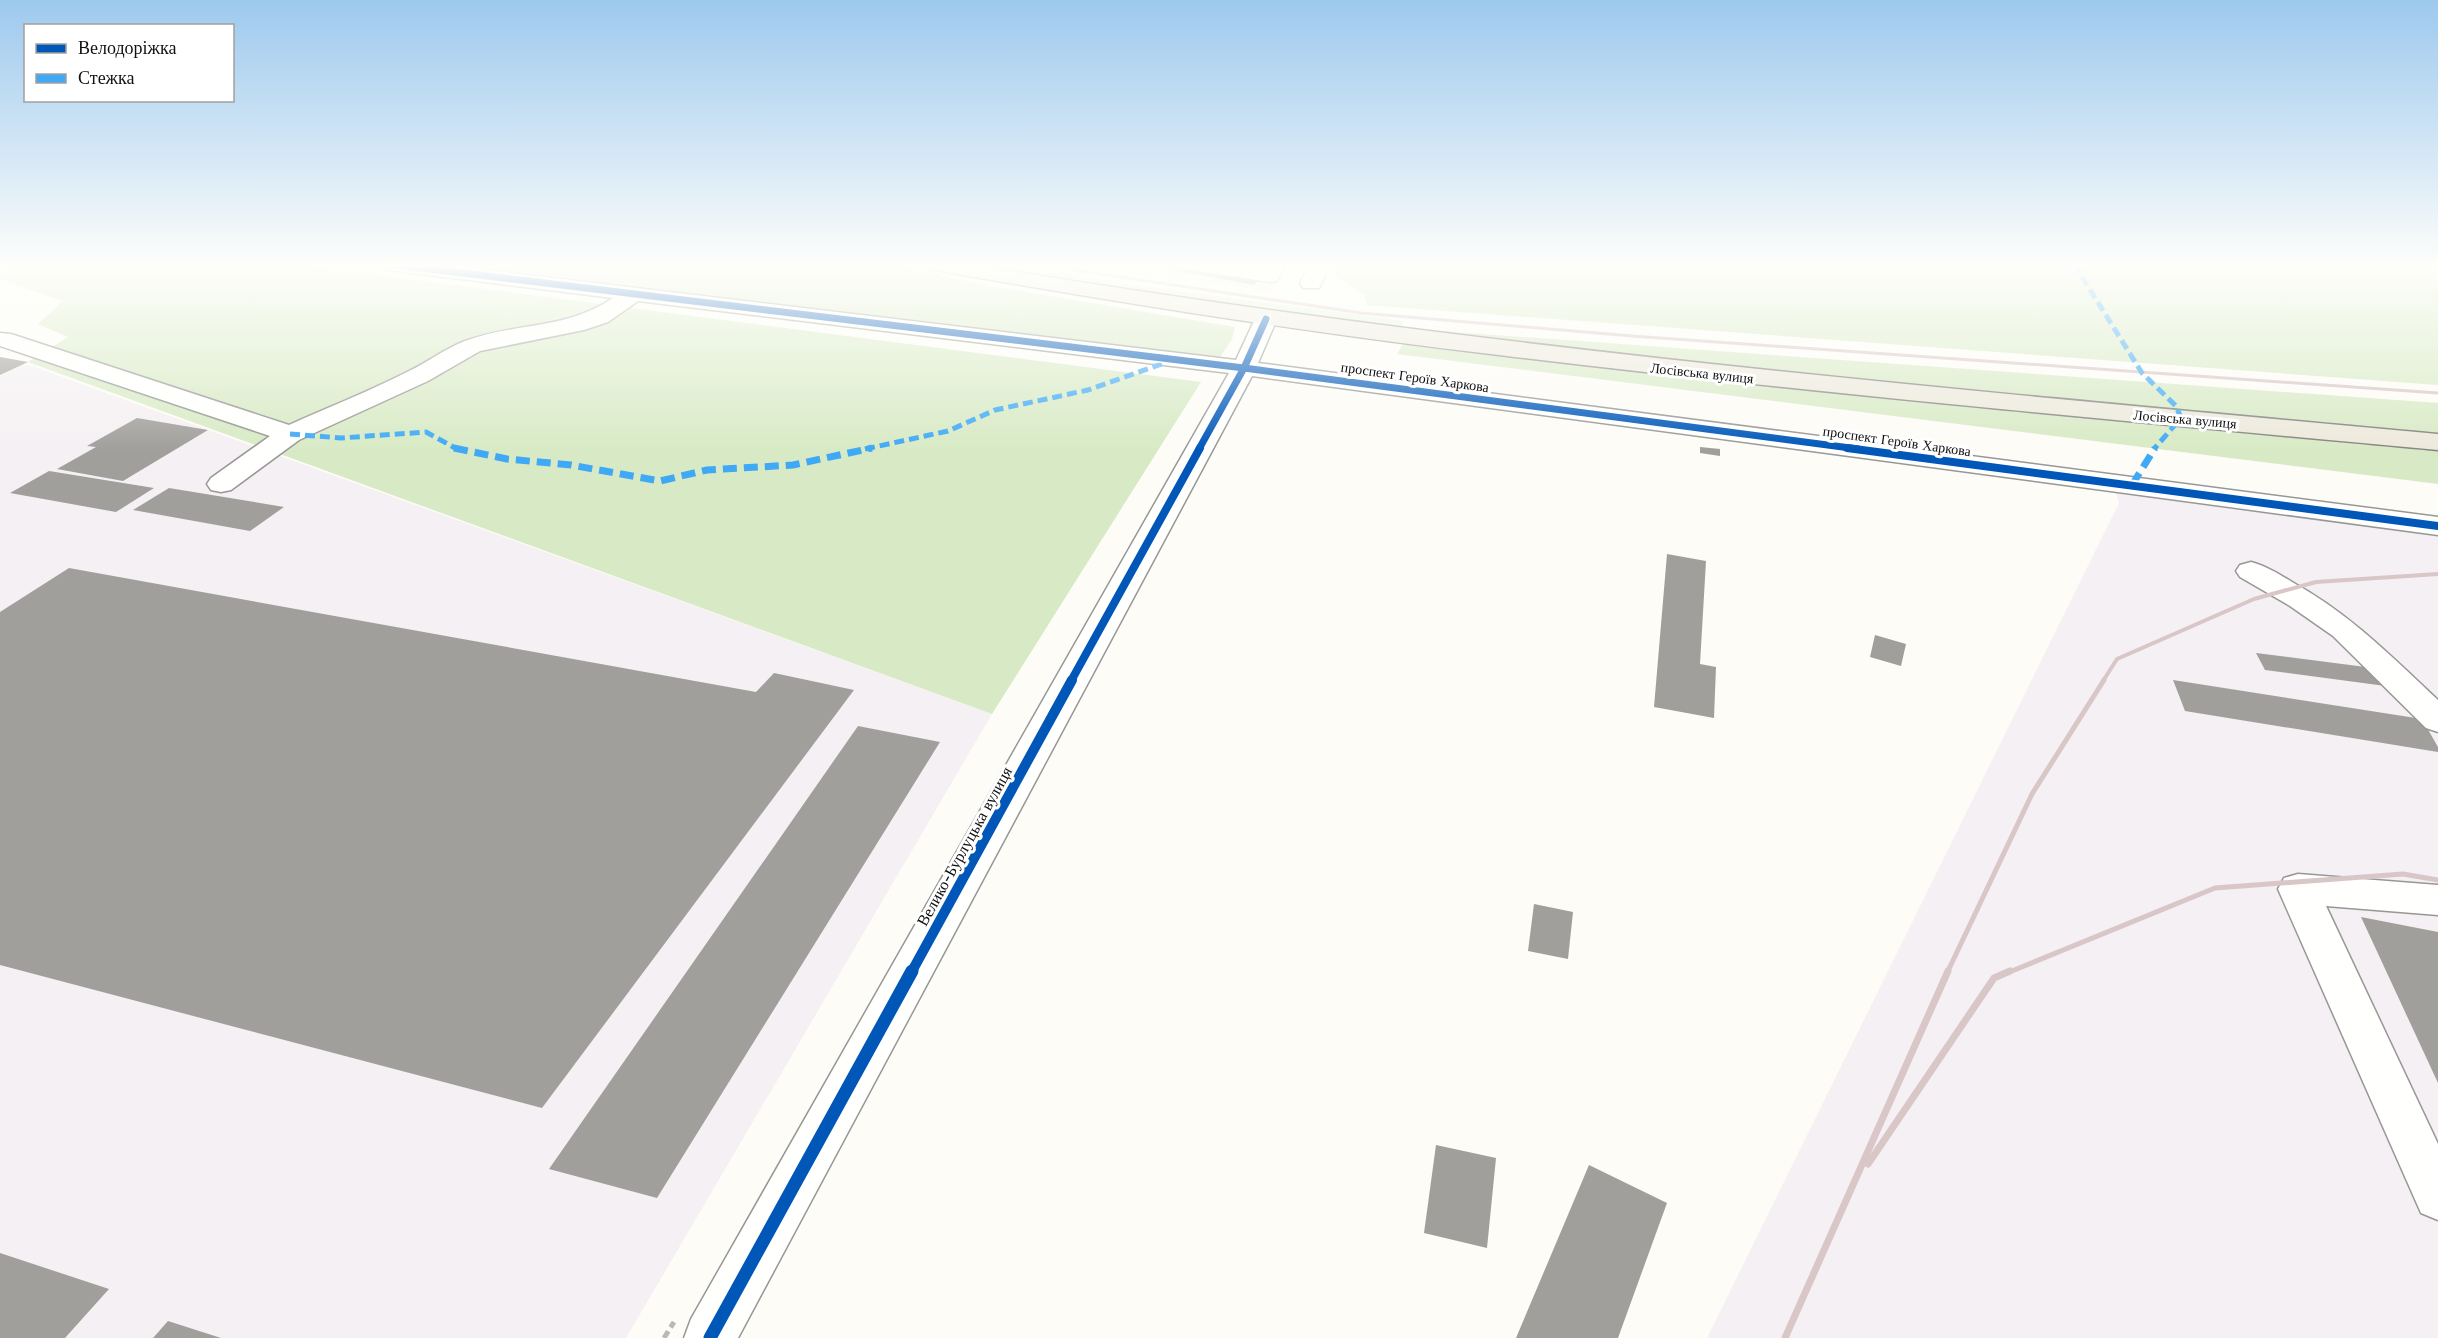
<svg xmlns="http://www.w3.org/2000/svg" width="2438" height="1338" viewBox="0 0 2438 1338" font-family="'Libre Baskerville',serif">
  <rect width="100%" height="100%" fill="#fdfcf7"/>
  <path fill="#f5f0f3" d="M1075,264h211l-17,27z
    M0,360l32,6 960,348 -366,624h-626z
    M2116,493l322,43v802h-731l412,-835z"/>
  <path fill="#e7f3d7" d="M943,264h73l103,19 285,38 -5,10 -366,-51z"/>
  <path fill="#d8eac5" d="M21,264h272l908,118 -209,332 -964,-352 40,-25 -30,-13 25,-23 -63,-22v-6z
    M455,264h440l89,21 251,42 -3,12 -12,18z
    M1342,264h1096v121l-1071,-80 -3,-10 -32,-21z
    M1412,329l1026,74v81l-1041,-130z"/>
  <path fill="#a19f9c" d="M1138,264h38l84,15 -6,6z
    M0,357l28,5 -28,13z
    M137,418l71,12 -85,51 -66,-12 39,-22 -9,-1z
    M1700,447l20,2v7l-20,-3z
    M49,471l105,17 -38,24 -106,-19z
    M169,488l115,19 -34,24 -117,-21z
    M1667,554l39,7 -6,103 16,3 -2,51 -60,-11z
    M69,568l687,124 18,-19 80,17 -312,418 -542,-143v-353z
    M1875,635l31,9 -5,22 -31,-9z
    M2256,653l125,16 12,18 -128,-17z
    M2173,680l249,39 16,28v5l-253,-41z
    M858,726l82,16 -283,456 -108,-29z
    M1534,904l39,8 -5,47 -40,-8z
    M2361,917l77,15v151z
    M1436,1145l60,13 -9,90 -63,-15z
    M1589,1165l78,38 -49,135h-102z
    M0,1253l109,36 -44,49h-65z
    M168,1321l53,17h-68z"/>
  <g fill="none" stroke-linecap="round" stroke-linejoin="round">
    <g stroke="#979795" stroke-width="3">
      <path id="minor" d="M378,264h59l799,96 19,-41 3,-5h16l3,5 -19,44 1180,154v18l-1186,-159 -514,962h-54l7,-19 538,-946 -591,-72 -30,21 -24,8 -104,21 -52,30 -129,59 -68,50 -10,2 -10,-2 -4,-6 4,-6 59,-42 -270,-90v-13l11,1 278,91c40,-18 81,-34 120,-54 19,-9 37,-23 56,-30 52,-19 101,-11 148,-43l-225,-28 -7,-2z
        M1181,264h49l32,4 3,-4h21l-9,17 -8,1 -77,-12 -7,-2z
        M1310,264h21l-12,24h-16l-3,-5z
        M2251,562c15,4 28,12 41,20 57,31 100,75 146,118v32l-12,-4 -93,-92 -43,-30 -50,-29 -4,-6 4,-6z
        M2298,874l140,11v30l-112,-9 112,238v76l-17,-7 -143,-324 6,-11z"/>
    </g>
    <g stroke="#858482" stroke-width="3">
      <path id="major" d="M923,264h46c487,82 978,125 1469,170v16c-313,-29 -627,-57 -939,-95 -189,-22 -377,-52 -565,-85l-7,-2z"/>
    </g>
    <path stroke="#b9b9b8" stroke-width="5" stroke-dasharray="8 4.5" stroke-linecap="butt" d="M664,1338l10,-16"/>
    <use href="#minor" fill="#fffffe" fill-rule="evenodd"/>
    <use href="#major" fill="#ede9dc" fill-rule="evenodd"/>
    <path stroke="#d9c6c7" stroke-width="3" d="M1034,264l327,49 271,23 806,57"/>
    <path stroke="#d9c6c7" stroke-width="4" d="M2103,681l14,-22 137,-60 62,-17 122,-8"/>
    <path stroke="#d9c6c7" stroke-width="5" d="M1947,973l85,-179 72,-114
      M2007,973l208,-85 188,-14 35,6"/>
    <path stroke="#d9c6c7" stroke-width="7" d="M1868,1164l126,-186 16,-7
      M1785,1338l163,-367"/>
    <path stroke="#3fa9f5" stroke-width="5" stroke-dasharray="10 5" stroke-linecap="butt" d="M2074,264l68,109 34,33 5,12 -27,31
      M290,434l51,4 85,-6 31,17
      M865,449l83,-18 47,-21 93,-20 79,-28"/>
    <path stroke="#3fa9f5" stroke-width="7" stroke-dasharray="14 7" stroke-linecap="butt" d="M454,448l53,11 64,6 89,16 47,-11 86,-5 79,-17
      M2132,485l23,-37"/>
    <g stroke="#fff" stroke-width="10">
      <path id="cycleway-far3" d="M388,264l856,104 614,81
        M1199,449l45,-81 22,-49"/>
    </g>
    <g stroke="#fff" stroke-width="12">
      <path id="cycleway-far2" d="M1847,448l591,78
        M1071,681l129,-233"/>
    </g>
    <g stroke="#fff" stroke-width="14">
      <path id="cycleway-far1" d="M911,973l161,-293"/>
    </g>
    <g stroke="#fff" stroke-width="16">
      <path id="cycleway" d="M710,1338l202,-367"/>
    </g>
    <use href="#cycleway-far3" stroke="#0057b8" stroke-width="7"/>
    <use href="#cycleway-far2" stroke="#0057b8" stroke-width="8"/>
    <use href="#cycleway-far1" stroke="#0057b8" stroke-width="10"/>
    <use href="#cycleway" stroke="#0057b8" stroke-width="13"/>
  </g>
  <linearGradient id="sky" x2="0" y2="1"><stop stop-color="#9dc9ee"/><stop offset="0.59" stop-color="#fefefb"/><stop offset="1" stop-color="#fefefb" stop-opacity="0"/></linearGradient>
  <rect width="2438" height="451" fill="url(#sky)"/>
  <g text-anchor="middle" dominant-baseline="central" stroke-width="6" stroke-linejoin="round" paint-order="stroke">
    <g font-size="14" fill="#111" stroke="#fff">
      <text transform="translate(1702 373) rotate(6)">Лосівська вулиця</text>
      <text transform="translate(1415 377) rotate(8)">проспект Героїв Харкова</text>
      <text transform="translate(2185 419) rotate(5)">Лосівська вулиця</text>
      <text transform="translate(1897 441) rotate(8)">проспект Героїв Харкова</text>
    </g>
    <g font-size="16" fill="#111" stroke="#fff">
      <text transform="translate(964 846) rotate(-61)">Велико-Бурлуцька вулиця</text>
    </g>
  </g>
  <rect x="24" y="24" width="210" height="78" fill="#ffffff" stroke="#a0a0a0" stroke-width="1.5"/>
  <rect x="36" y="44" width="30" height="9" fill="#0057b8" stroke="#a0a0a0" stroke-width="1.5"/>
  <text x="78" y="54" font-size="18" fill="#111111">Велодоріжка</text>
  <rect x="36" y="74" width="30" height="9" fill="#3fa9f5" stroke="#a0a0a0" stroke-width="1.5"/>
  <text x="78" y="84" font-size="18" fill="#111111">Стежка</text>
</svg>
